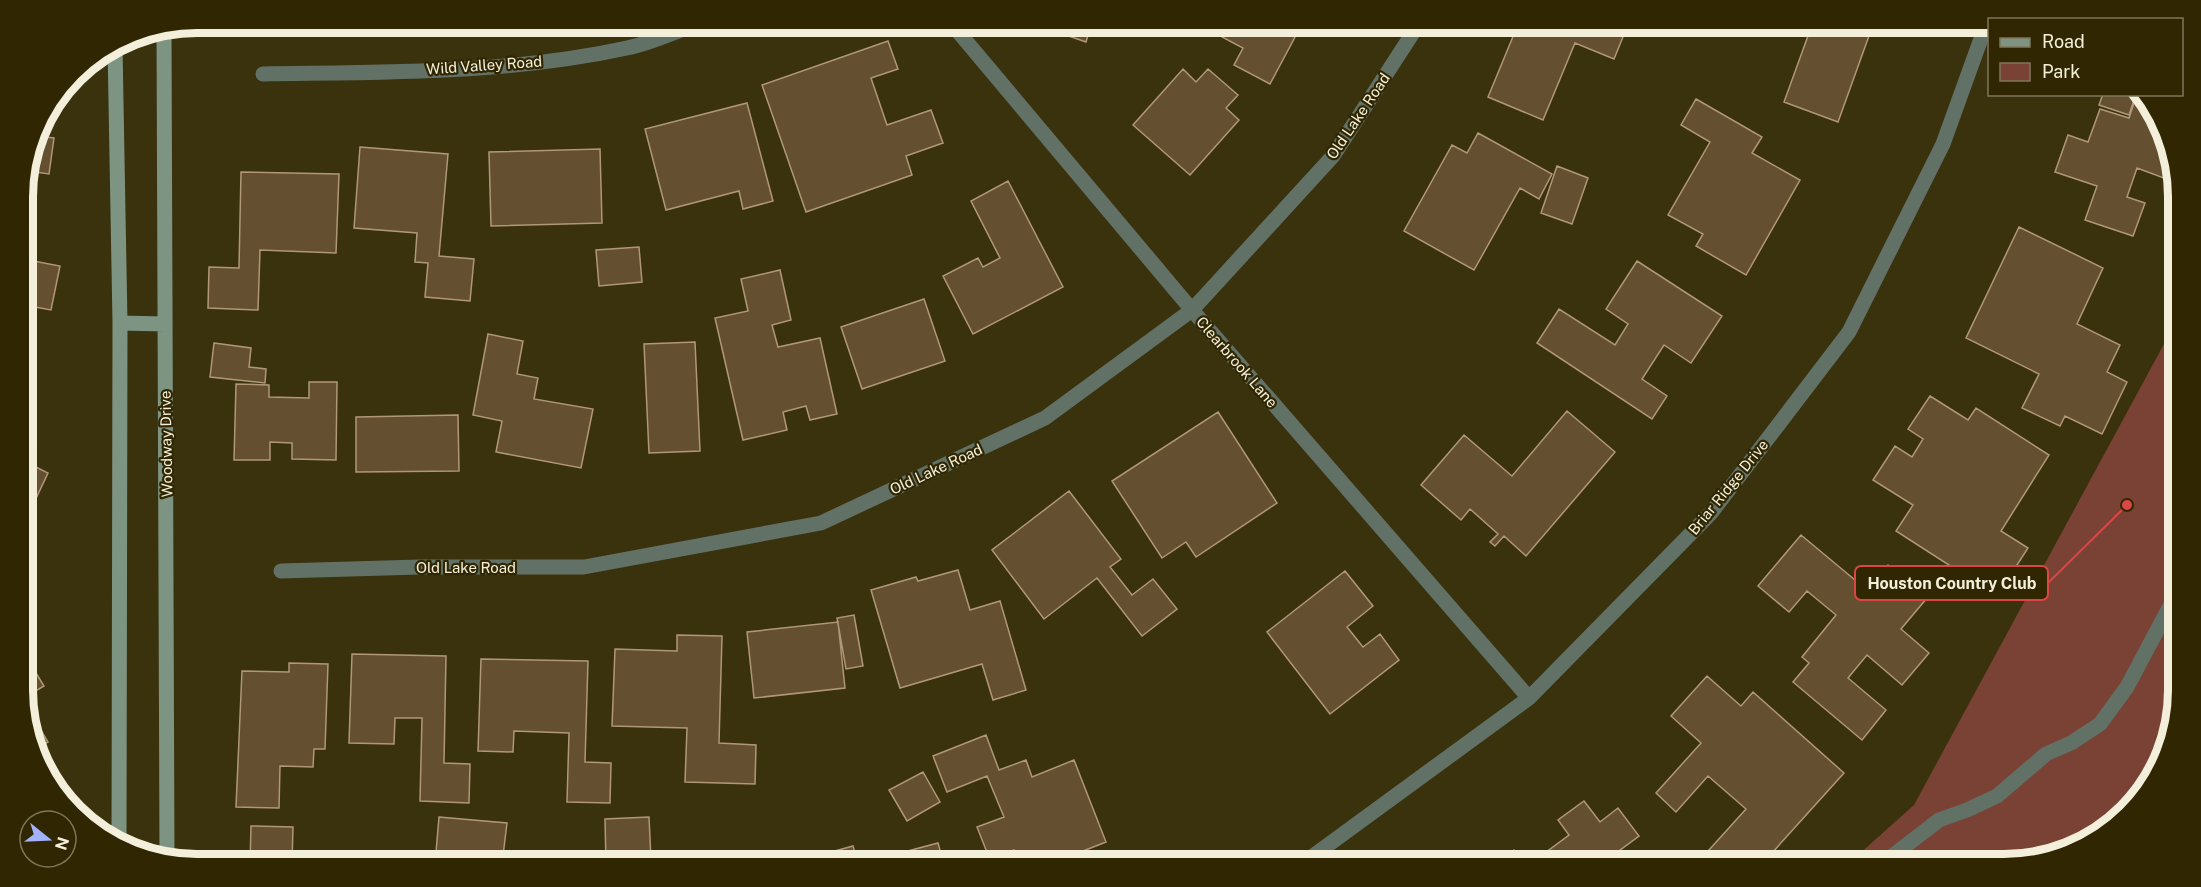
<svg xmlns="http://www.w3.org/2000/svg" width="2201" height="887" viewBox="0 0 2201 887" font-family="'Public Sans',sans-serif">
  <rect width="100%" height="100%" fill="#3a310d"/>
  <path fill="#7a4235" d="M2177,320l1,370 -9,56 -59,83 -95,35h-167l66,-59z"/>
  <path fill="#654f31" stroke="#b09877" stroke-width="1.5" d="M1028,22h64l-6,20z
    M1230,22h73l-33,62 -36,-19 9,-17 -21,-11z
    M1519,22h61l24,10 4,-10h21l-15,37 -39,-16 -32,77 -55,-23z
    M1813,22h61l-36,100 -54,-20z
    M888,41l10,28 -27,9 16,47 44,-15 12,33 -37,13 6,19 -106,37 -44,-127z
    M1183,69l13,13 12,-13 30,26 -12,13 13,12 -49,55 -57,-50z
    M2103,94h33l-7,21 -30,-10z
    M2137,94h7l33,80v9l-40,-15 -10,29 18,6 -12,33 -48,-16 12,-34 -42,-14 13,-37 20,7 12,-33 29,9z
    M1696,99l66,38 -10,16 48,27 -54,95 -50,-29 7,-12 -35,-19 42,-73 -29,-17z
    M747,103l26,98 -30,8 -4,-18 -73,19 -21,-81z
    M1478,133l74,41 -13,25 -19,-11 -46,82 -70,-39 48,-86 15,8z
    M36,136l18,2 -5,36 -21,-3 -3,27 -2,-1v-12z
    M360,147l88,7 -9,102 35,3 -4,42 -45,-4 3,-34 -13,-1 2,-29 -63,-5z
    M600,149l2,74 -111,3 -2,-74z
    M1557,166l31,12 -16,46 -31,-11z
    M241,172l98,2 -3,79 -76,-3 -2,60 -50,-2 1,-41 30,1z
    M1008,181l55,106 -90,47 -30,-58 35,-18 5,9 17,-9 -29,-57z
    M2019,227l84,41 -26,56 43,21 -13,27 20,10 -25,52 -37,-18 -5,10 -38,-18 17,-34 -73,-36z
    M639,247l3,35 -43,4 -3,-36z
    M23,259l37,7 -9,44 -27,-5z
    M1637,261l85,55 -31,47 -27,-18 -22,34 25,17 -15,23 -115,-76 22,-34 56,36 13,-21 -22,-15z
    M780,270l11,50 -19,5 6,22 42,-9 17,76 -27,6 -4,-14 -23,6 4,18 -44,10 -28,-122 33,-7 -7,-32z
    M924,299l21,62 -83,28 -21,-62z
    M488,334l35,7 -6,33 21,4 -4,21 59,10 -12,59 -85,-16 6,-31 -29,-6z
    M695,342l5,109 -51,2 -5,-109z
    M214,343l37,5 -2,19 17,2 -1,14 -55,-6z
    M309,382h28l-1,78 -44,-1v-16l-22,-1v18h-36l2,-76 33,1v12l40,1z
    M1930,396l38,24 8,-12 73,47 -48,76 27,17 -31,48 -101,-65 17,-26 -40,-25 22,-34 17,11 11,-18 -15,-10z
    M1567,411l48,41 -89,104 -22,-20 -9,10 -5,-4 8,-8 -28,-25 -9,11 -40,-35 43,-50 48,41z
    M1218,412l59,91 -81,54 -10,-15 -24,16 -50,-77z
    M458,415l1,56 -103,1v-55z
    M24,461l24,12 -17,36 -6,-4z
    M1069,491l52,68 -11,8 22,28 21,-16 24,30 -35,27 -45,-58 -53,41 -52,-69z
    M1801,535l66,55 21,-25 39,33 -26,31 28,24 -27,32 -35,-30 -19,23 38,32 -24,30 -69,-58 16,-19 -7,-6 34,-42 -29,-24 -18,21 -31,-26z
    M958,570l12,40 30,-9 26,89 -33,10 -11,-36 -82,24 -29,-98 45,-13 2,4z
    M1345,571l28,35 -26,21 16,20 17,-13 19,26 -69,54 -63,-82z
    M854,615l9,51 -17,3 -9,-51z
    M838,622l7,66 -91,10 -7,-66z
    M677,635l45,1 -3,107 37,2 -1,39 -70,-2 2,-54 -75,-2 3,-77 62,2z
    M352,654l94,2 -2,107 26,1 -1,39 -49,-2 2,-83h-27l-1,26 -45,-1z
    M25,655l19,31 -18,11z
    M481,659l107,2 -3,101 26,1 -1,40 -43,-1 2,-69 -55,-2 -1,21 -35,-1z
    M289,663l39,1 -3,85h-11l-1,18 -33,-1 -1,42 -43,-1 6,-136 47,1z
    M1707,676l34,30 12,-14 91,81 -82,91h-38l-15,-14 37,-41 -38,-33 -32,36 -20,-19 45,-50 -30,-27z
    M26,705l22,37 -10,6 -12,-24z
    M986,735l13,35 27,-10 6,17 42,-17 32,82 -56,22h-30l-6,-14 -24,10 -13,-33 27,-10 -17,-41 -40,16 -14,-36z
    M923,772l17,30 -33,19 -18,-31z
    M1584,801l16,21 18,-14 21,28 -20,15 10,13h-99l39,-29 -11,-15z
    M439,817l68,6 -5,41h-67z
    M649,817l2,43h-17v4h-28l-1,-45z
    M251,826l42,1 -1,37h-42z
    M938,843l6,21h-85z
    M853,846l5,18h-35l-3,-9z
    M1514,850l11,14h-29z"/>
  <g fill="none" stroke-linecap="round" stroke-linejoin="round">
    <path stroke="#627166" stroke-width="15" d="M1882,864l57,-44 28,-10 30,-14 49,-42 25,-11 29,-19 27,-37 51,-96"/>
    <path stroke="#627166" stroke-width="15" d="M950,22l242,288 337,388
      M263,74c121,-2 245,0 364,-26 25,-5 50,-17 74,-26
      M281,571l139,-4h164l237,-44 224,-105 147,-108 141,-154 87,-134
      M1302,864l227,-166 182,-185 138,-181 94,-188 44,-122"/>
    <path stroke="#7d9483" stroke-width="15" d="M164,29l3,830
      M115,46l5,277 -1,517
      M120,323l45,1"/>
  </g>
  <g text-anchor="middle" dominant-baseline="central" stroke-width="4.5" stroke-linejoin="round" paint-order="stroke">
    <g font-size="15" fill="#f4efdb" stroke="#302702">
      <text transform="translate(484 65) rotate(-4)">Wild Valley Road</text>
      <text transform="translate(1358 116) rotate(-56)">Old Lake Road</text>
      <text transform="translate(1237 362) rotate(49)">Clearbrook Lane</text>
      <text transform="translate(166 444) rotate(-91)">Woodway Drive</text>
      <text transform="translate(936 469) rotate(-25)">Old Lake Road</text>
      <text transform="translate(1728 487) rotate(-51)">Briar Ridge Drive</text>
      <text x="466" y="567">Old Lake Road</text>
    </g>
  </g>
  <path d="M0 0H2201V887H0ZM197 33H2004A164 164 0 0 1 2168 197V690A164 164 0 0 1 2004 854H197A164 164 0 0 1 33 690V197A164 164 0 0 1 197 33Z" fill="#302702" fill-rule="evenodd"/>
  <path fill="none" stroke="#f4efdb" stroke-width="8" d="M197 33H2004A164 164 0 0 1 2168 197V690A164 164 0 0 1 2004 854H197A164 164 0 0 1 33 690V197A164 164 0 0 1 197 33Z"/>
  <path fill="none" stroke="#da4643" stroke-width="2" d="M2127 505L2048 583"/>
  <circle fill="#da4643" stroke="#302702" stroke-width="2" cx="2127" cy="505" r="6"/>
  <rect fill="#302702" stroke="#da4643" stroke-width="2" x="1855" y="566" width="193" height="34" rx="6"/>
  <g font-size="16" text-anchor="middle" font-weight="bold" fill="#f4efdb">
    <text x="1952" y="589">Houston Country Club</text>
  </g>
  <rect x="1988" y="18" width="195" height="78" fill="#302702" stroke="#7e7759" stroke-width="1.5"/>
  <rect x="2000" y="38" width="30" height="9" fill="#7d9483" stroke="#7e7759" stroke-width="1.5"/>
  <text x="2042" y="48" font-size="18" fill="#f4efdb">Road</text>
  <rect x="2000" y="63" width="30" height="18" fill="#7a4235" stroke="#7e7759" stroke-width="1.5"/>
  <text x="2042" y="78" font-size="18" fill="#f4efdb">Park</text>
  <g transform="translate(48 839) rotate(108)"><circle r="28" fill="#302702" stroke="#7e7759" stroke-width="1.5"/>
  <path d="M0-4.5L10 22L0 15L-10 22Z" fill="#a2b2fd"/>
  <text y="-9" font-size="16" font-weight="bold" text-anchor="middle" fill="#f4efdb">N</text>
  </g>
</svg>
